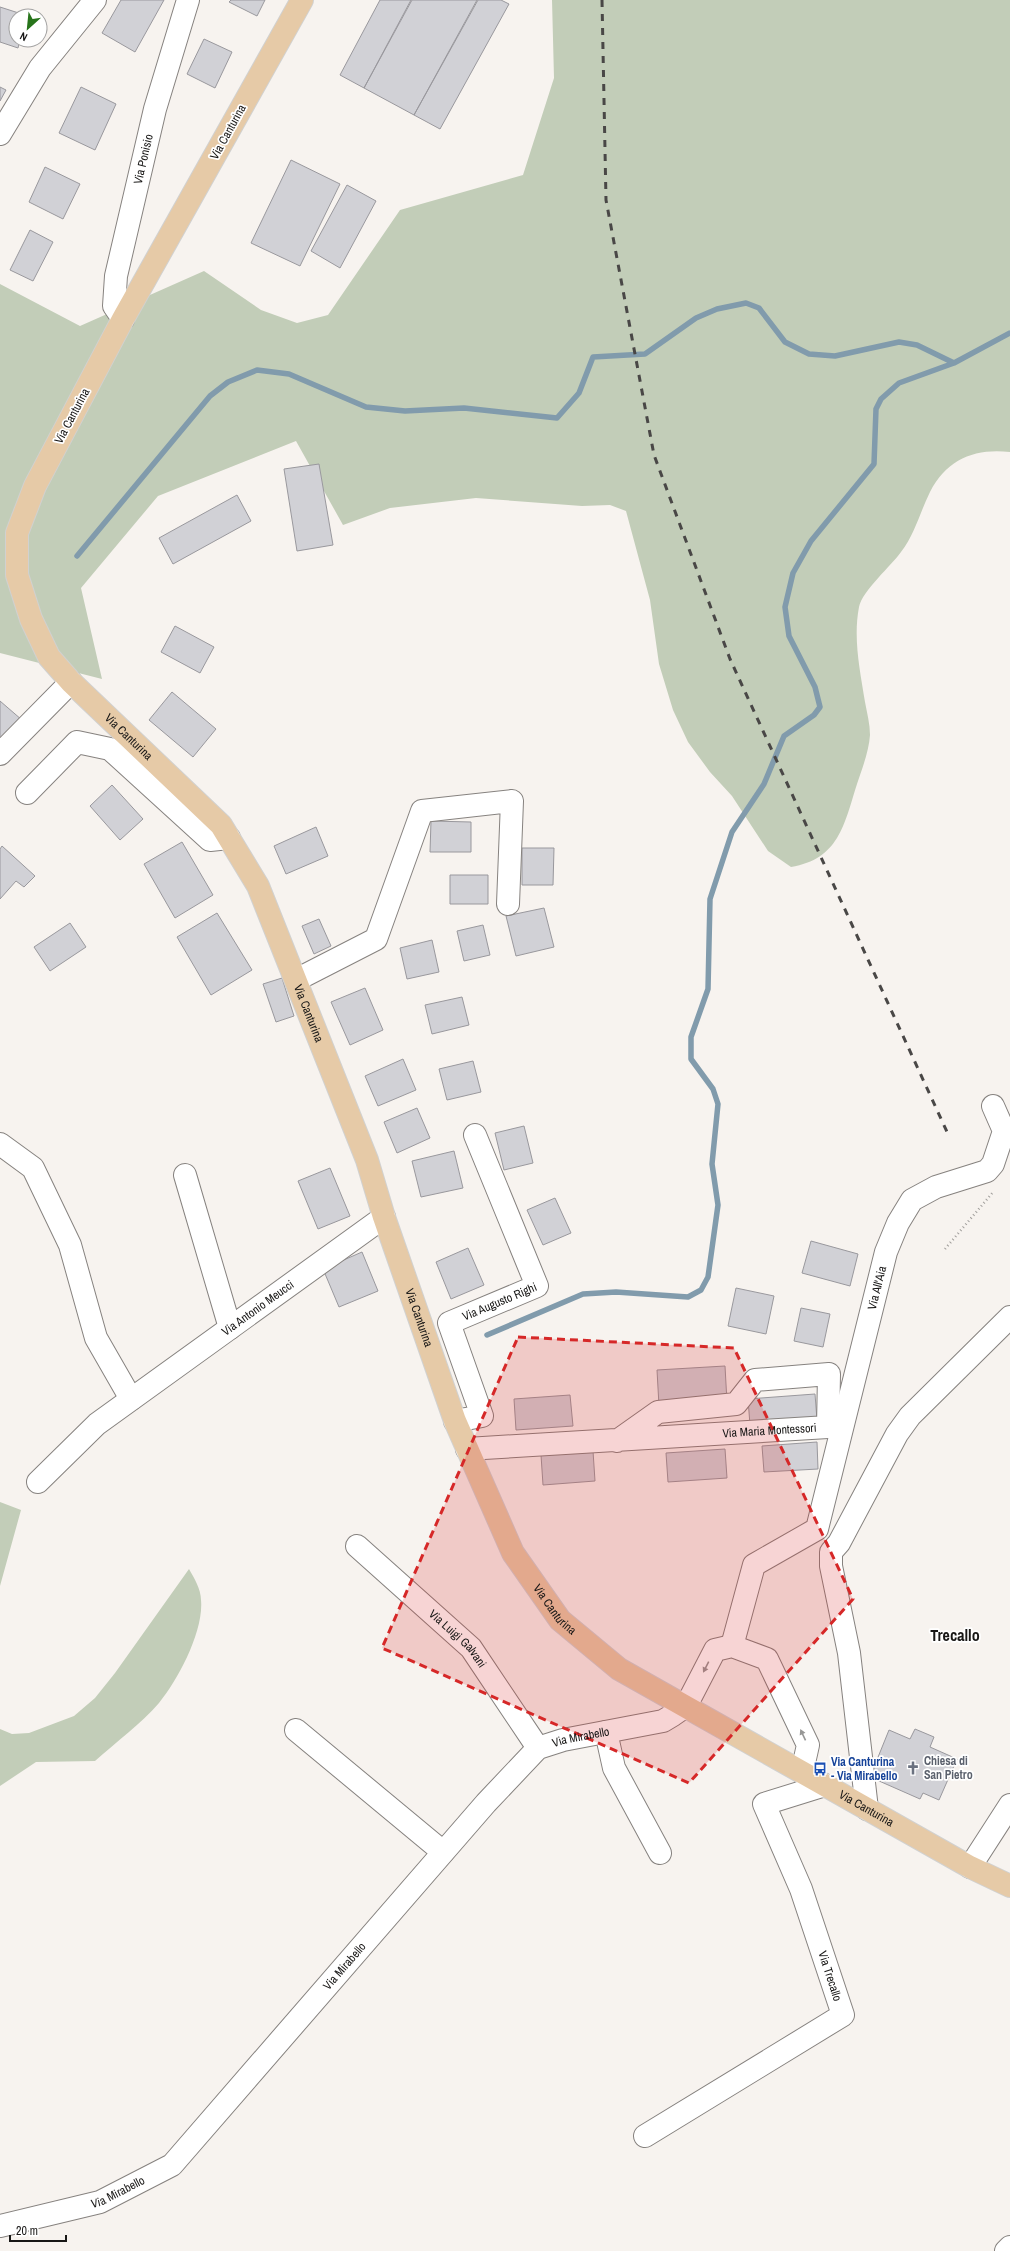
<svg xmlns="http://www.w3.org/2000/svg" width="1010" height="2251" viewBox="0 0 1010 2251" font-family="'Archivo Narrow',sans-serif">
  <rect width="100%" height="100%" fill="#f7f3ef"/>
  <path fill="#c2cdb8" d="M552,0h458v452c-35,-4 -63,7 -80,40 -10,20 -15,42 -29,60 -9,13 -39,39 -42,55 -6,32 1,63 6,95 2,11 5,22 5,33 -1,16 -8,34 -13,49 -13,41 -18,75 -66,83l-23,-16 -36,-55 -22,-24 -22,-30 -15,-32 -14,-46 -9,-64 -24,-89 -16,-6 -28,1 -106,-8 -86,10 -47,17 -47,-84 -138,55 -77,92 21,91 -102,-26v-369l80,42 124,-55 57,39 36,13 31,-8 72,-105 123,-35 31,-97z
    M0,1502l21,8 -21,76z
    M189,1569c5,9 12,20 12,31 3,31 -23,80 -42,103 -18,21 -43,39 -64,58l-59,1 -36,24v-57l12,5 17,-1 45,-17 21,-18 20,-25z"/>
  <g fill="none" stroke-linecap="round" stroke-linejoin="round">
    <path stroke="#819bac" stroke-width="5.5" d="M77,556l133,-160 18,-14 29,-12 32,4 77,33 39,4 59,-3 93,10 22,-25 14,-36 52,-3 51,-36 21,-9 29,-6 13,5 26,34 24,12 26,2 64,-14 18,3 37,18
      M487,1335l96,-41 33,-2 72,5 13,-7 7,-13 10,-72 -6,-41 6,-60 -5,-15 -22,-30v-22l17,-48 2,-90 22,-67 32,-48 20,-48 30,-21 6,-8 -5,-20 -26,-51 -4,-29 8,-34 18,-32 63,-77 2,-55 5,-10 18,-16 55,-20 56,-30"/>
  </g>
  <path fill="#d1d1d6" stroke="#99989d" d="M121,0h43l-29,52 -33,-19z
    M231,0h34l-8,16 -28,-14z
    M380,0h31l-47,88 -24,-13z
    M412,0h65l-63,115 -50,-27z
    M478,0h23l8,4 -69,125 -26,-14z
    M0,7l28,9h-12v24h4l-2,8 -18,-6z
    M204,39l28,13 -17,36 -28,-14z
    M0,87l6,3 -6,11z
    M81,87l35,17 -21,46 -36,-17z
    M291,160l49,24 -40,82 -49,-23z
    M45,167l35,17 -17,35 -34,-17z
    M347,185l29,16 -36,67 -29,-17z
    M30,230l23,12 -20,39 -23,-11z
    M319,464l14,81 -36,6 -13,-82z
    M237,495l14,26 -78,43 -14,-26z
    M175,626l39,21 -14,26 -39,-21z
    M172,692l44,37 -23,28 -44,-37z
    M0,701l22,19 -22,25z
    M112,785l31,34 -23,21 -30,-34z
    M431,821l40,1v30h-41z
    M316,827l12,29 -42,18 -12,-28z
    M182,842l31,53 -38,23 -31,-54z
    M2,846l33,30 -11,11 -8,-6 -16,18v-50z
    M522,848h32l-1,37h-31z
    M450,875h38v29h-38z
    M544,908l10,39 -38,9 -10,-40z
    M217,913l35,57 -41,25 -34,-58z
    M319,919l12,27 -17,8 -12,-28z
    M70,923l16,24 -36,24 -16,-24z
    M483,925l7,30 -26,6 -7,-30z
    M432,940l7,32 -32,7 -7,-31z
    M282,978l12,38 -18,6 -13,-38z
    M365,988l18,42 -33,15 -19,-43z
    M462,997l7,28 -37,9 -7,-29z
    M403,1059l13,31 -38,16 -13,-30z
    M473,1061l8,31 -34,8 -8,-31z
    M417,1108l13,30 -33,15 -13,-31z
    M524,1126l9,37 -29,7 -9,-37z
    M454,1151l9,37 -42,9 -9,-36z
    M330,1168l20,48 -32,13 -20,-48z
    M555,1198l16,35 -28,12 -16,-35z
    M811,1241l47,13 -8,32 -48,-13z
    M468,1248l16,37 -33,14 -15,-37z
    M362,1252l16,39 -39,16 -16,-38z
    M736,1288l38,8 -8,38 -38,-8z
    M801,1308l29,6 -7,33 -29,-6z
    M725,1366l2,36 -68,4 -2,-36z
    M815,1394l2,26 -67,5 -2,-26z
    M570,1395l3,31 -57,4 -2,-31z
    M817,1442l1,27 -54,3 -2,-26z
    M725,1449l2,29 -59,4 -2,-29z
    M593,1451l2,30 -52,4 -2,-30z
    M915,1729l19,8 -4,10 27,12 -18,41 -16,-7 -3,6 -50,-22 19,-47 21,9z"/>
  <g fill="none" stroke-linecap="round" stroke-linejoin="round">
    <g stroke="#86827f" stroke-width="24">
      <g id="minor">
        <path d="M0,134l40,-66 55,-68"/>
        <path id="s1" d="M123,319l-9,-13 2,-30 39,-167 33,-109"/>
        <path d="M0,754l71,-72"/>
        <path d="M27,793l50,-51 33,7 100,91 19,-2"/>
        <path d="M296,980l80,-41 46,-128 90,-10 -4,103"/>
        <path d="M0,1144l33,24 37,77 26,93 35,61"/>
        <path d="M185,1175l45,153"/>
        <path id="s2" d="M455,1421l27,-5 -33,-93 88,-37 -62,-151"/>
        <path id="s3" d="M467,1449l361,-22 1,-53 -74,6 -19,24 -78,8 -41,29"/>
        <path id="s4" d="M38,1482l59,-58 287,-207"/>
        <path id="s5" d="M357,1546l114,102 67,100"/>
        <path id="s6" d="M732,1646l22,-81 63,-36 69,-277 12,-29 14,-23 24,-13 51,-16 6,-7 11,-33 -11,-25"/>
        <path d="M296,1730l147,122"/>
        <path d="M606,1732l8,36 46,85"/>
        <path d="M867,1809l-18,-156 -18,-87v-14l8,-9 58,-109 13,-18 100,-99"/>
        <path d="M970,1867l40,-62"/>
        <path d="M645,2136l198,-121 -42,-126 -37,-85 61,-19"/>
        <path id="s7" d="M0,2226l100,-24 72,-37 314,-362 52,-55 25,-8 100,-19 10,-6 13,-9 29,-56 17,-4 35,13 41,86 -6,27"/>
        <path d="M1006,2251l4,-4"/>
      </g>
    </g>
    <g stroke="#d1d1d0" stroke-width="24">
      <g id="major">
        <path id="s8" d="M302,0l-179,319 -88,167 -18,47v42l14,44 18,38 22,25 150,143 37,61 109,274 17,57 71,204 58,132 47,67 59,49 351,198 40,19"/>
      </g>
    </g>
    <path stroke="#a09e9b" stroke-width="2.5" stroke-dasharray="1 3" stroke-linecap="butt" d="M945,1249l49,-58"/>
    <use href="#minor" stroke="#fff" stroke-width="22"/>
    <use href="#major" stroke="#e6caa7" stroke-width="22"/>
    <path stroke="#494746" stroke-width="3" stroke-dasharray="7 7" stroke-linecap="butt" d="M602,0l4,200 48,255 76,204 218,475"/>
  </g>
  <defs><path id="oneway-solid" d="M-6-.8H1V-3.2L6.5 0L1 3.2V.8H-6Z"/></defs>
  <g fill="#979796">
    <use href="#oneway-solid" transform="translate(706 1667) rotate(117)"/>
    <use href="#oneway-solid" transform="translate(803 1735) rotate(-115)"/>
  </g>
  <path fill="#d62828" fill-opacity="0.2" stroke="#d62828" stroke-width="3" stroke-dasharray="8 5" stroke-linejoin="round" d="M518,1337l216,11 119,251 -164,184 -307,-135z"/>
  <defs>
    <g id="church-bare" transform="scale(1.08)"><path d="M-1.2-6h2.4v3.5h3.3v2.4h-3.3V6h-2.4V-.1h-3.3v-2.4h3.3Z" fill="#6b7280" stroke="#fff" stroke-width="2.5" paint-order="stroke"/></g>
    <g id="bus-bare" transform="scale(1.08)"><path d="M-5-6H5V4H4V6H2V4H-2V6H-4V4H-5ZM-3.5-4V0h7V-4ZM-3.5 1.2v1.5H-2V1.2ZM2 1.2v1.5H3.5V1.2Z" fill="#1a4fb4" stroke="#fff" stroke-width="2.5" paint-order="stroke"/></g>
  </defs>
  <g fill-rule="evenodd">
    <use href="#church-bare" x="913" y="1768"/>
    <use href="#bus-bare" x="820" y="1769"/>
  </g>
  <g text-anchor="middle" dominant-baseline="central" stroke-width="3.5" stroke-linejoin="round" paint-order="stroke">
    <g font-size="12" fill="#181716" stroke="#fff">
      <text transform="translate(228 132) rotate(-61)">Via Canturina</text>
      <text stroke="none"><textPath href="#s1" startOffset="166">Via Ponisio</textPath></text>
      <text transform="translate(72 416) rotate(-62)">Via Canturina</text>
      <text stroke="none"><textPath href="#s8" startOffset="848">Via Canturina</textPath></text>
      <text stroke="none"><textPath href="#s8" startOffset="1184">Via Canturina</textPath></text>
      <text stroke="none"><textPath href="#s6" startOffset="405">Via All'Aia</textPath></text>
      <text stroke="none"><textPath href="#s2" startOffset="181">Via Augusto Righi</textPath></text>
      <text stroke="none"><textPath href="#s4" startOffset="281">Via Antonio Meucci</textPath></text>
      <text stroke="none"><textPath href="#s8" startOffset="1508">Via Canturina</textPath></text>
      <text stroke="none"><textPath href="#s3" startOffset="303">Via Maria Montessori</textPath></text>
      <text stroke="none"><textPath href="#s8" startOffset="1832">Via Canturina</textPath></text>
      <text stroke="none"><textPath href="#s5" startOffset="137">Via Luigi Galvani</textPath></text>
      <text stroke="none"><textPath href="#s7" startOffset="783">Via Mirabello</textPath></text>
      <text stroke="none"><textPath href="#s8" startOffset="2204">Via Canturina</textPath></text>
      <text stroke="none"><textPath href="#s7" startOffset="447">Via Mirabello</textPath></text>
      <text transform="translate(830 1976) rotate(72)">Via Trecallo</text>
      <text stroke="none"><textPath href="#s7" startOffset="123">Via Mirabello</textPath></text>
    </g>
    <g font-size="12" font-weight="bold" fill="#5b616d" stroke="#fff" text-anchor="start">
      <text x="924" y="1761">Chiesa di<tspan x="924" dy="14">San Pietro</tspan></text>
    </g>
    <g font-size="12" font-weight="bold" fill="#164399" stroke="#fff" text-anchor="start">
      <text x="831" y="1762">Via Canturina<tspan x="831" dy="14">- Via Mirabello</tspan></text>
    </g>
    <g font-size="16" font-weight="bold" fill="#181716" stroke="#fff">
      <text x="955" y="1635">Trecallo</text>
    </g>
  </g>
  <g transform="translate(28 28) rotate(207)"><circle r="19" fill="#ffffff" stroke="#a3a2a2"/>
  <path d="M0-3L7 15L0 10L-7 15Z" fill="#27741b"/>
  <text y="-6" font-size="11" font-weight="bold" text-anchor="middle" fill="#181716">N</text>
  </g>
  <path d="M10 2235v6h56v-6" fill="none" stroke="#181716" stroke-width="2"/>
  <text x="16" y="2235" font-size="12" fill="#181716" stroke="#ffffff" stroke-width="3" paint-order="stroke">20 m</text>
</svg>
